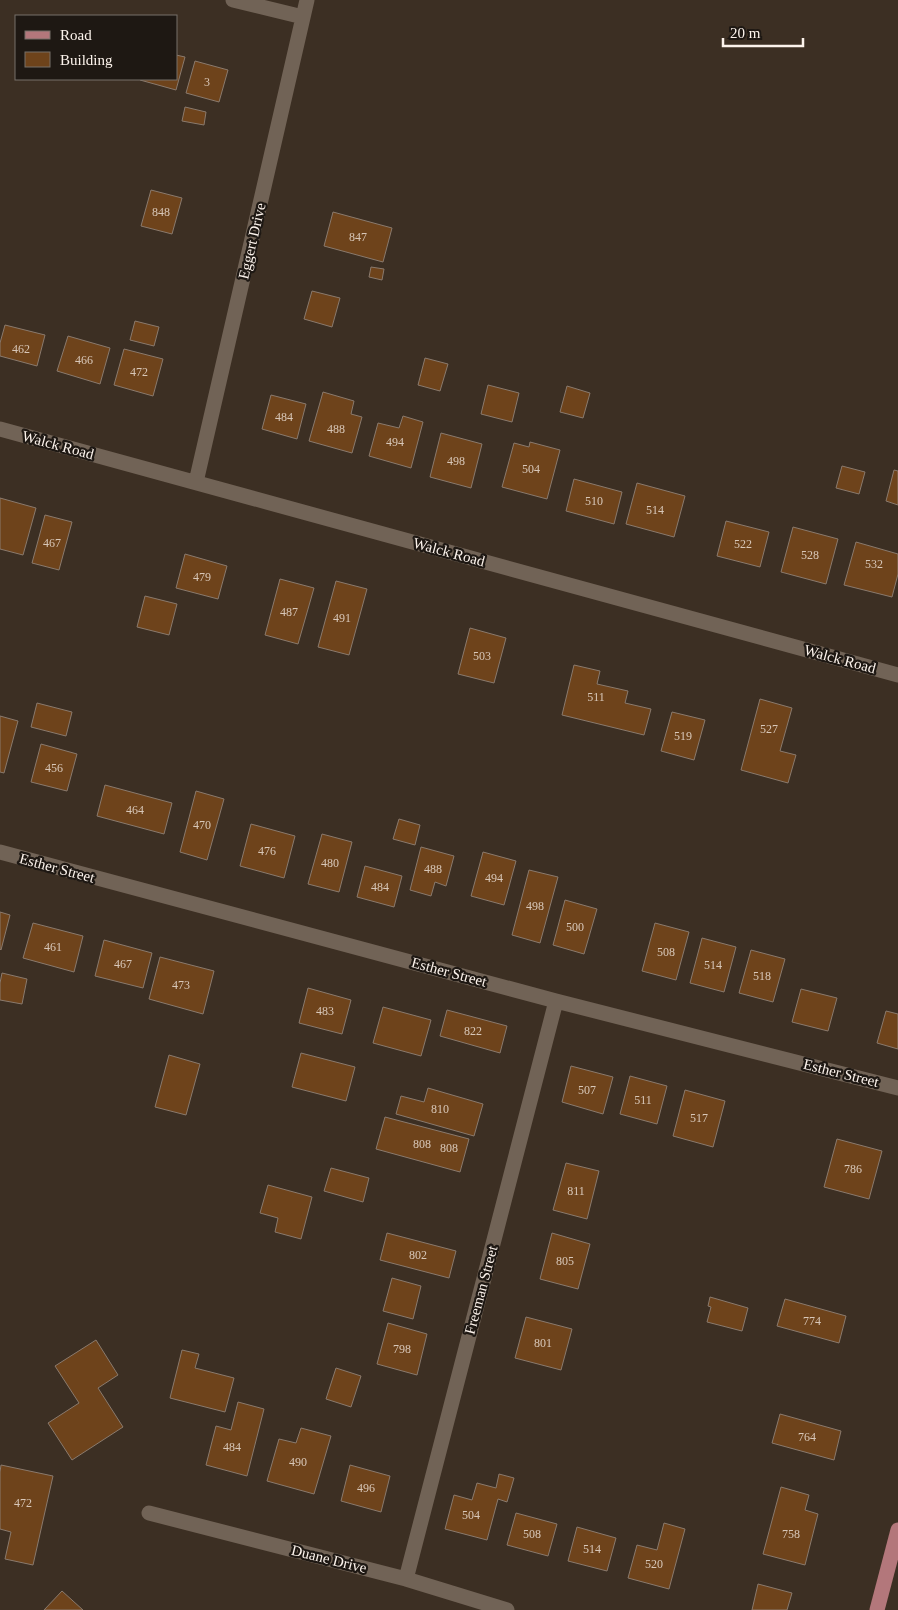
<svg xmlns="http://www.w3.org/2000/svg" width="898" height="1610" viewBox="0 0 898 1610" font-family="'Times New Roman',serif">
  <rect width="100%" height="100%" fill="#3c2f23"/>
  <path fill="#6e431b" stroke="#8a7a6d" d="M176,55l9,2 -9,33 -36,-10 1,-1h35z
    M195,61l33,9 -9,32 -33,-9z
    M185,107l21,5 -2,13 -22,-4z
    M151,190l31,8 -10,36 -31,-8z
    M333,212l59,16 -9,34 -59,-16z
    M371,267l13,2 -2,11 -13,-3z
    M312,291l28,7 -8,29 -28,-8z
    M135,321l24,6 -5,19 -24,-6z
    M5,325l40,10 -8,31 -37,-10v-13z
    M68,336l42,12 -10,36 -43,-13z
    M124,349l39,10 -10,37 -39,-11z
    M425,358l23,6 -8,27 -22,-6z
    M488,385l31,8 -7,29 -31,-8z
    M567,386l23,7 -7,25 -23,-6z
    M323,392l31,9 -3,13 11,3 -10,36 -43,-12z
    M271,395l35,9 -9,35 -35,-10z
    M403,416l20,6 -12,46 -42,-12 9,-33 21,5z
    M441,433l41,11 -11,44 -41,-11z
    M530,442l30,8 -13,49 -45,-12 12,-44 15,4z
    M842,466l23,6 -6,22 -23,-6z
    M894,470l4,1v34l-12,-4z
    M574,479l48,13 -8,32 -48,-13z
    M637,483l48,13 -11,41 -48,-13z
    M0,498l36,10 -13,47 -23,-6z
    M45,515l27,7 -13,48 -27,-7z
    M726,521l43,11 -9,35 -43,-11z
    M793,527l45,12 -12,45 -45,-12z
    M856,542l42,12v20l-6,23 -48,-12z
    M185,554l42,12 -9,33 -42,-11z
    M280,579l34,9 -16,56 -33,-9z
    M336,581l31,8 -18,66 -31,-8z
    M145,596l32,8 -8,31 -32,-8z
    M470,628l36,10 -12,45 -36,-9z
    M574,665l26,6 -3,13 31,7 -3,12 26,6 -7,26 -82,-20z
    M760,699l32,9 -12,43 16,4 -8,28 -47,-13z
    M37,703l35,9 -6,24 -35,-9z
    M672,712l33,8 -11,40 -33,-9z
    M0,716l18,5 -14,52 -4,-1z
    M41,744l36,10 -10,37 -36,-9z
    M105,785l67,18 -8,31 -67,-18z
    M196,791l28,8 -17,61 -27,-8z
    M399,819l21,6 -5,20 -22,-6z
    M251,824l44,12 -11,42 -44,-12z
    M322,834l30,8 -13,50 -31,-8z
    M421,847l33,9 -8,30 -11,-4 -4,14 -21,-6z
    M483,852l33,9 -12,44 -33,-9z
    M365,866l37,10 -8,31 -37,-10z
    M529,870l29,7 -18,66 -28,-8z
    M565,900l32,9 -13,45 -31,-9z
    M0,912l10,3 -9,35 -1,-1z
    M33,923l50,13 -9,36 -51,-14z
    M655,923l34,9 -13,48 -34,-9z
    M702,938l34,9 -12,45 -34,-9z
    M104,940l48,13 -9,35 -48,-12z
    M751,950l34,9 -12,43 -34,-9z
    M160,957l54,14 -11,43 -54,-15z
    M2,973l25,6 -5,25 -22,-4v-17z
    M308,988l43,12 -9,34 -43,-11z
    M801,989l36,9 -9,33 -36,-9z
    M383,1007l48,13 -10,36 -48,-13z
    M447,1010l60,16 -7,27 -60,-17z
    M886,1011l12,3v35l-21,-6z
    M301,1053l54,14 -9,34 -54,-14z
    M169,1055l31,9 -14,51 -31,-8z
    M571,1066l42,11 -10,37 -41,-12z
    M630,1076l37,10 -10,38 -37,-10z
    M428,1088l55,16 -9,32 -78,-22 5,-18 23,6z
    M685,1090l40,11 -12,46 -40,-11z
    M385,1117l84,22 -9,33 -84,-23z
    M837,1139l45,12 -13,48 -45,-12z
    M566,1163l33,8 -12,48 -34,-9z
    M331,1168l38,10 -6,24 -39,-11z
    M268,1185l44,12 -11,42 -26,-7 3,-14 -18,-5z
    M387,1233l69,18 -7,27 -69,-18z
    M552,1233l38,11 -12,45 -38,-10z
    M392,1278l29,8 -8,33 -30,-8z
    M710,1297l38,11 -6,23 -35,-9 4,-15 -3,-1z
    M785,1299l61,17 -7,27 -62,-17z
    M526,1317l46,12 -11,41 -46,-12z
    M388,1323l39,11 -10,41 -40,-11z
    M96,1340l22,35 -20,13 25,39 -51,33 -24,-37 31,-20 -24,-37z
    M182,1350l17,4 -4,14 39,10 -9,34 -55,-14z
    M336,1368l25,8 -10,31 -25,-8z
    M238,1402l26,7 -17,67 -41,-11 10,-39 15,4z
    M780,1414l61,17 -7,29 -62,-17z
    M301,1428l30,8 -17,58 -47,-13 12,-42 17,4z
    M1,1465l52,11 -20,89 -28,-6 6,-27 -11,-3v-57z
    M350,1465l40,11 -9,36 -40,-11z
    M499,1474l15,4 -7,24 -9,-3 -11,41 -42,-11 9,-34 18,5 5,-17 19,5z
    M781,1487l28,8 -4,15 13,4 -13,51 -42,-11z
    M516,1513l41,11 -9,32 -41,-11z
    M664,1523l21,6 -16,60 -41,-11 9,-33 20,5z
    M577,1527l39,11 -9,33 -39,-10z
    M758,1584l34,9 -5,17h-35z
    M62,1591l21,19h-39z"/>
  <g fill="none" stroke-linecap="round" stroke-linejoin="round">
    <path stroke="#716356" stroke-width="15" d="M233,0l70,17
      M0,429l898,246
      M196,482l111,-482
      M0,852l556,149 342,87
      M149,1513l257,66 101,31
      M406,1579l150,-578"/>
    <path stroke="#b3777b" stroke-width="15" d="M877,1610l21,-80"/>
  </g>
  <g text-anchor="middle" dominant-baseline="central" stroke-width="4.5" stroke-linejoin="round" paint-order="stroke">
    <g font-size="12" fill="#d8c7b8">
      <text x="207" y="82">3</text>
      <text x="161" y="212">848</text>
      <text x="358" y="237">847</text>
      <text x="21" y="349">462</text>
      <text x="84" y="360">466</text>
      <text x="139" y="372">472</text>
      <text x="284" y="417">484</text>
      <text x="336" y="429">488</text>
      <text x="395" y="442">494</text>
      <text x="456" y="461">498</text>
      <text x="531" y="469">504</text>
      <text x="594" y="501">510</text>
      <text x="655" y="510">514</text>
      <text x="52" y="543">467</text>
      <text x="743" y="544">522</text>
      <text x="810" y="555">528</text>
      <text x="874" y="564">532</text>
      <text x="202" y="577">479</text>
      <text x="289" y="612">487</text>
      <text x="342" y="618">491</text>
      <text x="482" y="656">503</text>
      <text x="596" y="697">511</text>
      <text x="769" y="729">527</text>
      <text x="683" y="736">519</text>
      <text x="54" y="768">456</text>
      <text x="135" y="810">464</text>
      <text x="202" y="825">470</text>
      <text x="267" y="851">476</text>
      <text x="330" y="863">480</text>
      <text x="433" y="869">488</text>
      <text x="494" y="878">494</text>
      <text x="380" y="887">484</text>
      <text x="535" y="906">498</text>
      <text x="575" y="927">500</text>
      <text x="53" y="947">461</text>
      <text x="666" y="952">508</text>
      <text x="123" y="964">467</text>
      <text x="713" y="965">514</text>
      <text x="762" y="976">518</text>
      <text x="181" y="985">473</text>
      <text x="325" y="1011">483</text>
      <text x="473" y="1031">822</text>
      <text x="587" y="1090">507</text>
      <text x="643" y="1100">511</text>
      <text x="440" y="1109">810</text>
      <text x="699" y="1118">517</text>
      <text x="422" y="1144">808</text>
      <text x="449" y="1148">808</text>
      <text x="853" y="1169">786</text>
      <text x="576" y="1191">811</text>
      <text x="418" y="1255">802</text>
      <text x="565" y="1261">805</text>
      <text x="812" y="1321">774</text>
      <text x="543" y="1343">801</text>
      <text x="402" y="1349">798</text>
      <text x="807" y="1437">764</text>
      <text x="232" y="1447">484</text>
      <text x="298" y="1462">490</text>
      <text x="366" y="1488">496</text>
      <text x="23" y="1503">472</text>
      <text x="471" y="1515">504</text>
      <text x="532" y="1534">508</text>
      <text x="791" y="1534">758</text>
      <text x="592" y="1549">514</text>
      <text x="654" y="1564">520</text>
    </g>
    <g font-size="15" fill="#fcf3ec" stroke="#1e1813">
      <text transform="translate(252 241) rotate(-77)">Eggert Drive</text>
      <text transform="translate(58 445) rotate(15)">Walck Road</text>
      <text transform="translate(449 552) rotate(15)">Walck Road</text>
      <text transform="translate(840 659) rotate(15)">Walck Road</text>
      <text transform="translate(57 868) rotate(15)">Esther Street</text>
      <text transform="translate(449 972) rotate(15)">Esther Street</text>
      <text transform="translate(841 1073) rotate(14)">Esther Street</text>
      <text transform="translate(481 1290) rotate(-75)">Freeman Street</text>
      <text transform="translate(329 1559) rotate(14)">Duane Drive</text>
    </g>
  </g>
  <rect x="15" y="15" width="162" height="65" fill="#1e1813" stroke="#77706a"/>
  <rect x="25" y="31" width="25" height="8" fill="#b3777b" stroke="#77706a"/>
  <text x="60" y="40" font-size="15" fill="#fcf3ec">Road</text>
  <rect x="25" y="52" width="25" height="15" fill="#6e431b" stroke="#77706a"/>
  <text x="60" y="65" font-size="15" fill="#fcf3ec">Building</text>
  <path d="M723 38v8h80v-8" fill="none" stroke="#fcf3ec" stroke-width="2.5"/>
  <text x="730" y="38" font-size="15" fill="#fcf3ec" stroke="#1e1813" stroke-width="4" paint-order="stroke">20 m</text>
</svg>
